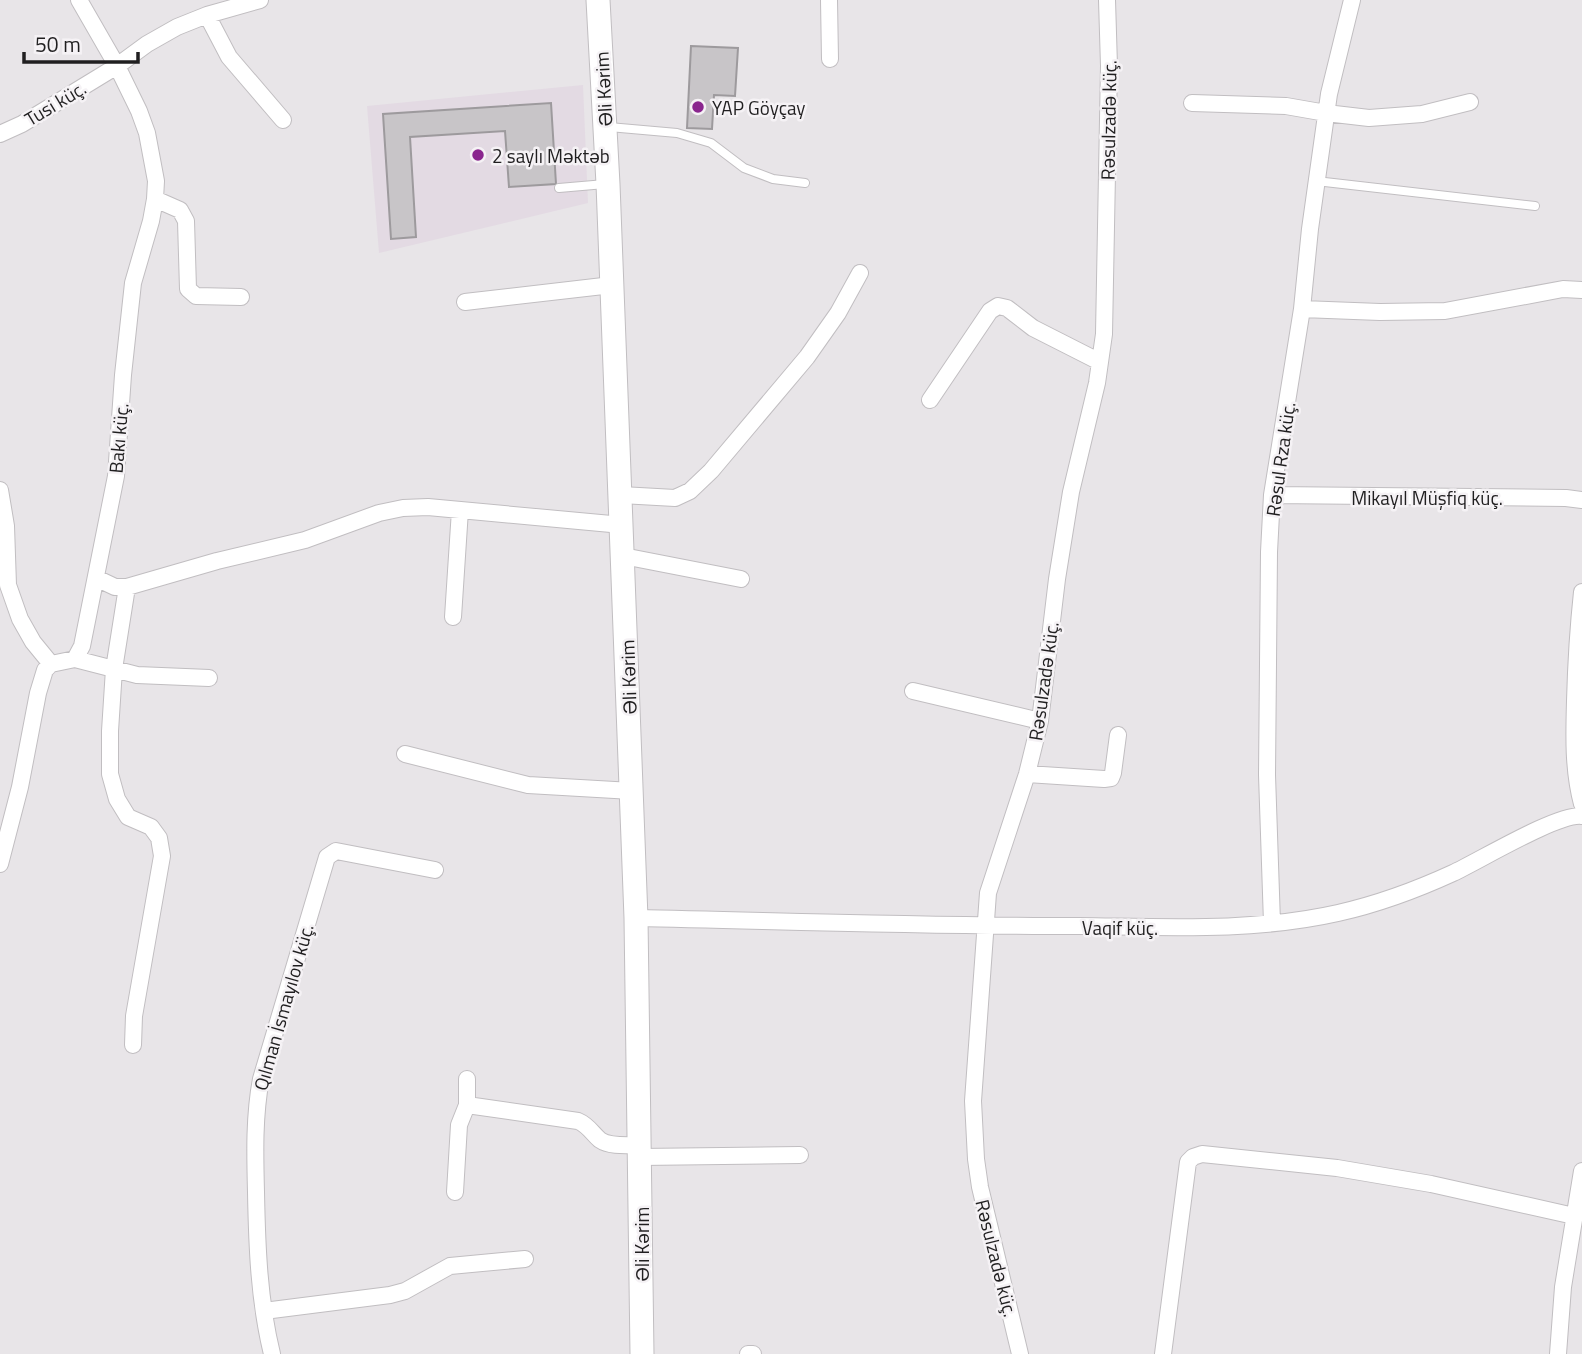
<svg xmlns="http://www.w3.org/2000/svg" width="1582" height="1354" viewBox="0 0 1582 1354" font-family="'Titillium Web',sans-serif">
  <rect width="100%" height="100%" fill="#e8e5e8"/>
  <path fill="#e3dae3" d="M583,85l5,118 -209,50 -12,-147z"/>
  <path fill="#c8c5c8" stroke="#9d9a9d" stroke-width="2" d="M691,46l47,2 -3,48 -21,-1 -2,34 -25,-1z
    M551,103l5,81 -47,3 -4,-56 -95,6 6,100 -25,2 -8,-125z"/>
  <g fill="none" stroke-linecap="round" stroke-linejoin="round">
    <g stroke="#c1bec1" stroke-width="10">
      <path id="lane" d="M609,127l68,6 34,10 33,25 29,11 32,4
        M1316,181l219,25
        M559,188l46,-4"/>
    </g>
    <g stroke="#c1bec1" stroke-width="18">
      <path id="street" d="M829,0l1,59
        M207,15l22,42 54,63
        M1192,103l94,3 40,7 43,5 53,-4 48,-12
        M0,134l22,-10 95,-58 30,-22 30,-17 30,-12 53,-15
        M155,199l25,11 6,11 2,68 8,7 45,1
        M465,302l147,-17
        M1302,309l78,3 65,-1 118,-22 19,1
        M930,400l60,-89 8,-5 9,2 26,20 67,34
        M0,490l6,36 2,59 12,34 13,23 18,22
        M621,495l54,3 15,-7 21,-20 96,-114 31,-44 22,-40
        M1272,495l294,3 16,2
        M623,556l118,23
        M96,578l19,9h12l90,-26 88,-21 74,-27 24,-5 25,-1 194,18
        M127,587l-13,82 -4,62v43l7,25 11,18 23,10 8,11 3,18 -28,160 -1,29
        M1582,592c-4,37 -6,72 -7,109 -1,35 -2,69 7,103
        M453,617l7,-107
        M75,659l62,16 72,3
        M913,691l127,30
        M405,754l123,31 104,6
        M1027,774l77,5 7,-1 2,-5 5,-38
        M0,864l20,-77 18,-94 7,-23 6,-6 24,-5 7,-13 34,-170 7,-101 10,-92 18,-62 4,-22 1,-18 -9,-48 -8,-22 -22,-45 -38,-66
        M636,918c148,3 296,8 444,8 86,1 174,6 258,-13 40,-9 78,-23 115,-40 26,-12 105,-60 129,-57
        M1272,923l-5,-148 2,-223 3,-57 30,-186 8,-80 19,-135 23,-94
        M467,1105l111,16c10,4 14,12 22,19 10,7 28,5 40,5
        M640,1157l160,-2
        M455,1192l4,-67 8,-20v-26
        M264,1311l126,-16 15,-4 45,-25 75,-7
        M272,1354c-13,-53 -15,-107 -16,-162 -1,-38 -2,-76 5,-113l66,-222 9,-6 99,19
        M748,1354h5
        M1020,1354l-40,-167 -4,-28 -3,-58 15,-208 39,-119 13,-53 17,-142 14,-87 26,-109 7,-49 5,-268 -2,-66
        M1163,1354l25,-192 5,-5 9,-3 135,14 94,16 143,32
        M1558,1354l5,-67 19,-116"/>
    </g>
    <g stroke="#c1bec1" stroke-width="25">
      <path id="secondary" d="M598,0l10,184 28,734 6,436"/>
    </g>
    <use href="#lane" stroke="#fff" stroke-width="8"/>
    <use href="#street" stroke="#fff" stroke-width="16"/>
    <use href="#secondary" stroke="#fff" stroke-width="23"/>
  </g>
  <g fill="#8a268e" stroke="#f5f2f5" stroke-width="2.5">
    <circle cx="698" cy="107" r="7"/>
    <circle cx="478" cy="155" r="7"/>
  </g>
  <g text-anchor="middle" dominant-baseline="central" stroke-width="5" stroke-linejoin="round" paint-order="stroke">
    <g font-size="19" fill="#201f20" stroke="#f5f2f5">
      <text transform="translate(603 89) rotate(-93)">Əli Kərim</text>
      <text transform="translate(55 103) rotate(-31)">Tusi küç.</text>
      <text transform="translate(1108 120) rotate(-89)">Rəsulzadə küç.</text>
      <text transform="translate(118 438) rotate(-85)">Bakı küç.</text>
      <text transform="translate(1280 459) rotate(-82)">Rəsul Rza küç.</text>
      <text x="1427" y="497">Mikayıl Müşfiq küç.</text>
      <text transform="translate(628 677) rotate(-92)">Əli Kərim</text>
      <text transform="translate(1043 681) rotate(-82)">Rəsulzadə küç.</text>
      <text x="1120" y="927">Vaqif küç.</text>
      <text transform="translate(283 1007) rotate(-74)">Qılman İsmayılov küç.</text>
      <text transform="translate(641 1244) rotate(-90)">Əli Kərim</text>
      <text transform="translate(997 1258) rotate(76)">Rəsulzadə küç.</text>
    </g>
    <g font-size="19" fill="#201f20" stroke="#f5f2f5" text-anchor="start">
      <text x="712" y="107">YAP Göyçay</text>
      <text x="492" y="155">2 saylı Məktəb</text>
    </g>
  </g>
  <path d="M24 52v10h114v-10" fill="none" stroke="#201f20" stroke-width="3.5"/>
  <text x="35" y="52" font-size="21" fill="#201f20" stroke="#f5f2f5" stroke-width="5" paint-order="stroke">50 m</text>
</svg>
